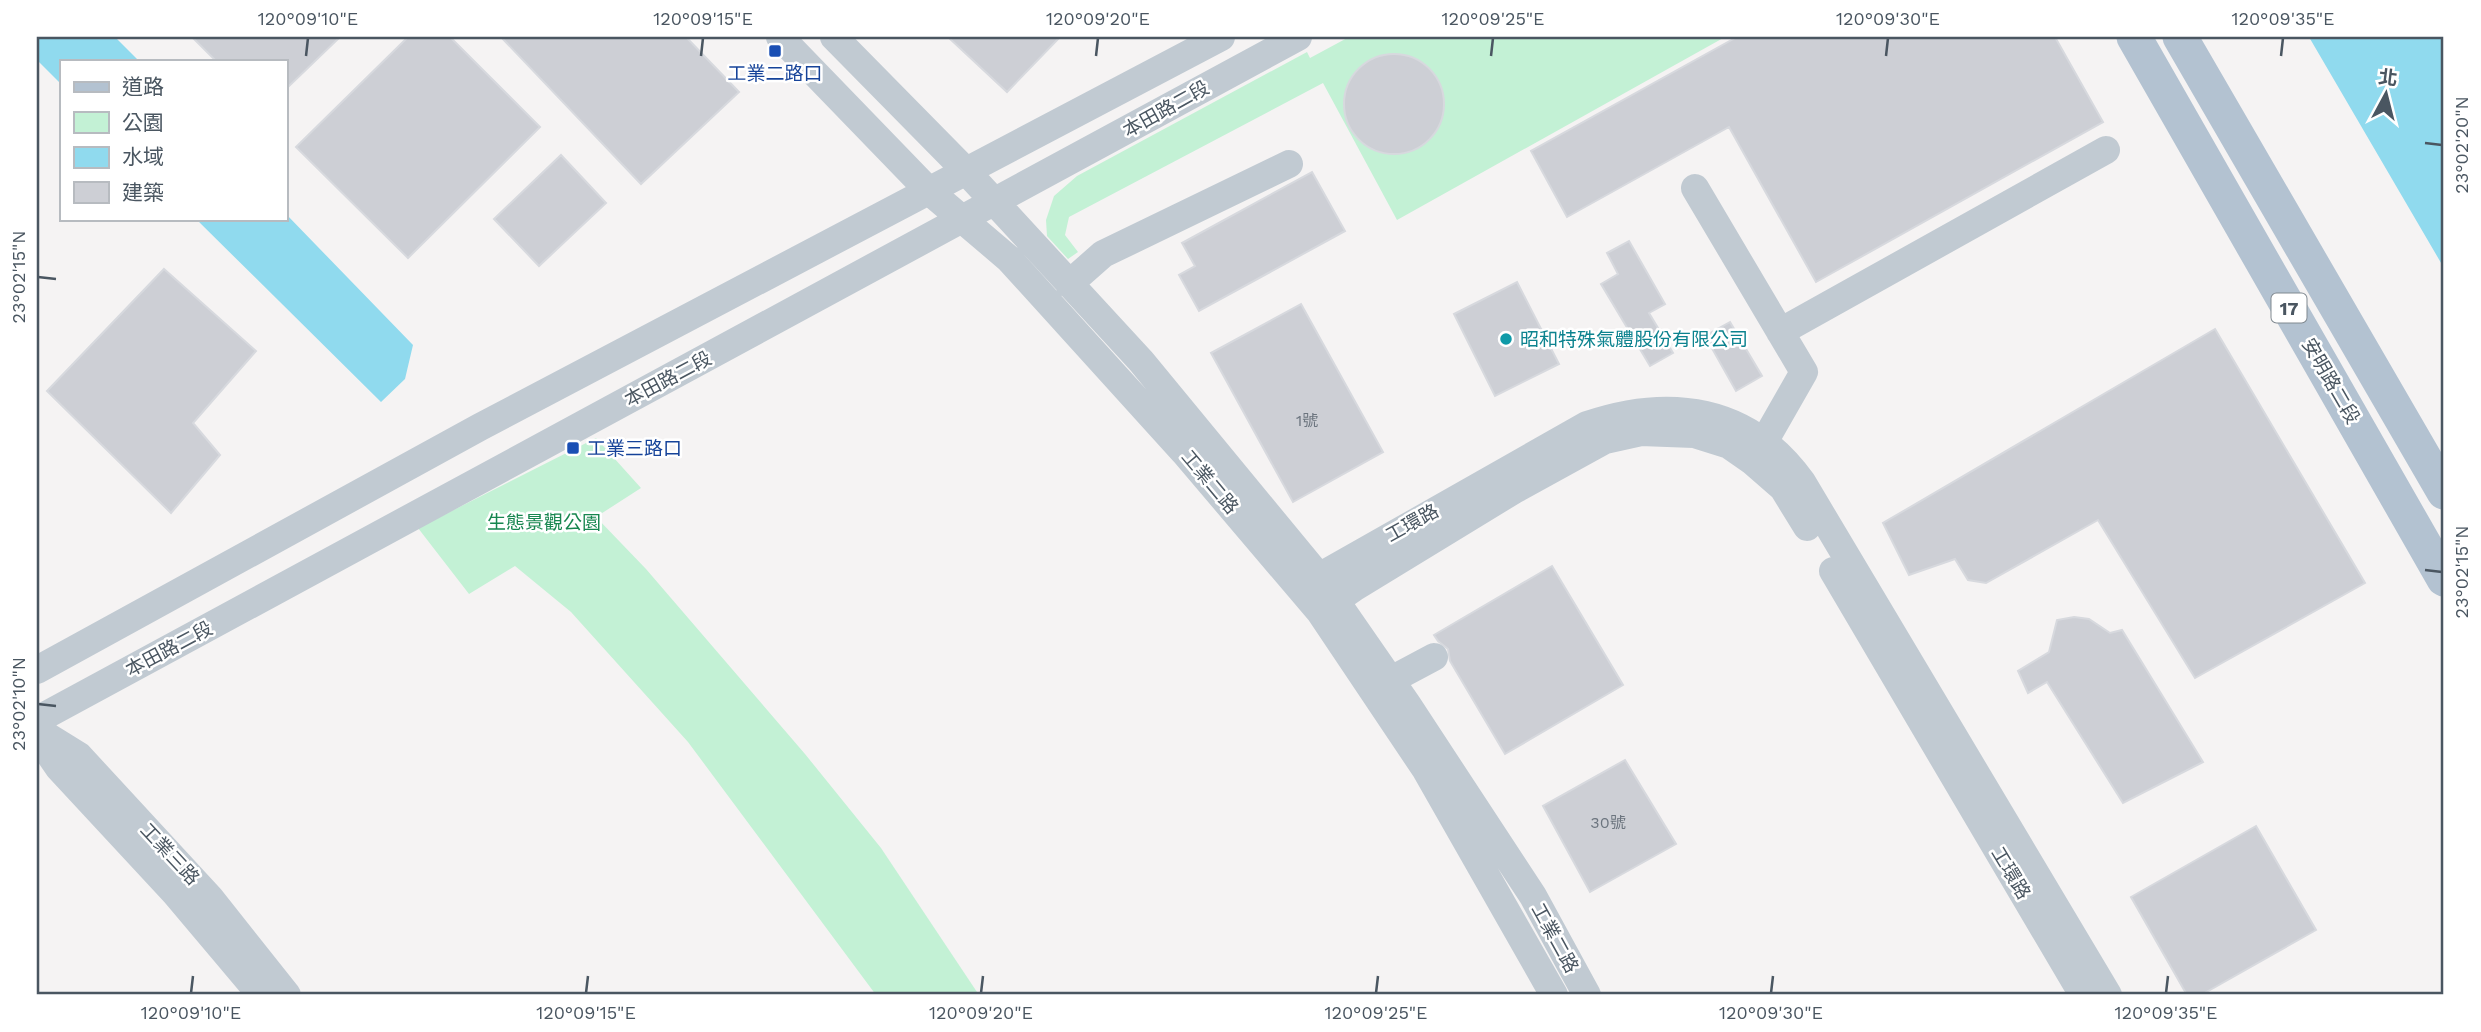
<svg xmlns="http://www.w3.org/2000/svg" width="2481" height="1032" viewBox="0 0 2481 1032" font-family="'Work Sans','Noto Sans TC',sans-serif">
  <rect width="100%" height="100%" fill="#f5f3f3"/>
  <path fill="#c3f1d5" d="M1349,37h376l-328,183 -74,-137 -254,134 -4,18 13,17 -10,7 -21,-23 -1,-16 8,-24 23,-20 230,-124 3,6z
    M596,438l45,50 -45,29 50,52 159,185 76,94 98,147h-103l-188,-253 -117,-130 -56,-46 -46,28 -51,-66z"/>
  <path fill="#90daee" d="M37,37h78l24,24h-78v23l-24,-24z
    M2309,37h135v231z
    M285,213l128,132 -8,34 -24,23 -185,-183h89z"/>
  <path fill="#cdcfd5" stroke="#d7d9de" stroke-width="2" d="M192,37h148l-55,53v-29h-69z
    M408,37h42l90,90 -132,131 -112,-111z
    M501,37h185l53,55 -98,92z
    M948,37h112l-53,55z
    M1737,37h318l48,85 -287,160 -87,-155 -162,90 -36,-66z
    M1344 104a50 50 0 1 1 100 0a50 50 0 1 1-100 0Z
    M561,155l45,48 -67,63 -45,-47z
    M1312,172l33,59 -146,80 -20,-36 16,-9 -13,-23z
    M1629,241l36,63 -16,9 24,40 -23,13 -49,-82 17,-10 -11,-21z
    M164,269l92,82 -63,72 27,32 -49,58 -124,-122z
    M1517,282l42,82 -64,32 -41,-82z
    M1301,304l82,148 -90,50 -82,-149z
    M1730,322l32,54 -26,15 -31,-55z
    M2215,329l150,254 -170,95 -97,-158 -112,63 -18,-3 -13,-21 -46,16 -26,-52z
    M1552,566l71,119 -118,69 -55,-93 -2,-12 -10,-8 -4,-6z
    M2074,617l15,2 21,14 12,-3 81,132 -80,41 -76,-121 -19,11 -10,-22 31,-19 8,-32z
    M1625,760l51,84 -86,48 -47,-86z
    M2256,826l60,104 -115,65h-14l-56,-98z"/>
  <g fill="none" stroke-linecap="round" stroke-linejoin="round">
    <path stroke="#c1cad2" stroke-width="28" d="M780,37l149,154 80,68 175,193 136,160 106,158 128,225
      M834,37l132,134 175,190 178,216 88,127 126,192 54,99
      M1695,188l109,184 -48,84
      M1069,284l34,-30 186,-90
      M1780,332l326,-182
      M1833,571l250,424
      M1303,586l284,-161c83,-28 161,-18 215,57l306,513
      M1322,610l33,-23 159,-97 91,-50 36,-8 53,2 35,11 23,16 31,27 24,39
      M37,670l443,-243 741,-390
      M1374,689l60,-32
      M37,720l1261,-683
      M37,730l42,26 131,142 77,97
      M37,736l22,32 116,125 86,102"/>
    <path stroke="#b3c2d1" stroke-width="35" d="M2134,37l310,542
      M2180,37l264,455"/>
  </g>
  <path fill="none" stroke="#4a5661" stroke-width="2.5" d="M306,56l2,-18M701,56l2,-18M1096,56l2,-18M1491,56l2,-18M1886,56l2,-18M2281,56l2,-18M2425,143l17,2M38,277l18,2M2425,570l17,2M38,704l18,2M191,993l2,-17M586,993l2,-17M981,993l2,-17M1376,993l2,-17M1771,993l2,-17M2166,993l2,-17"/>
  <g fill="#1a4fb4" stroke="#fff" stroke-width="2.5">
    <rect x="768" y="44" width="14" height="14" rx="3.5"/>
    <rect x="566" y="441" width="14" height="14" rx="3.5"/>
  </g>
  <circle fill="#0f9aa8" stroke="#fff" stroke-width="2.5" cx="1506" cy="339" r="7"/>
  <g text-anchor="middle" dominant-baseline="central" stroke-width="5" stroke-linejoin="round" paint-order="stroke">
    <g font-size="16" fill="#6b747e">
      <text x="1307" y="420">1號</text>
      <text x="1608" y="822">30號</text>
    </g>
    <rect fill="#fff" stroke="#808990" stroke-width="2" x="2271.5" y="293.5" width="35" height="29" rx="5"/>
    <g font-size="18" font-weight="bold" fill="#4a5661">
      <text x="2289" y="308">17</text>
    </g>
    <g font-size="19" fill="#164399" stroke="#fff">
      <text x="775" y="73">工業二路口</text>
      <text x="587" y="448" text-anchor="start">工業三路口</text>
    </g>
    <g font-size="19" fill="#4a5661" stroke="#fff">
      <text transform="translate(1166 109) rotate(-29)">本田路二段</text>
      <text transform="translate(668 379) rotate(-28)">本田路二段</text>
      <text transform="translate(2331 381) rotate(60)">安明路二段</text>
      <text transform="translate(1210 482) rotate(50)">工業二路</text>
      <text transform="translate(1412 523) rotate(-29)">工環路</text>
      <text transform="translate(169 649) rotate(-28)">本田路二段</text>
      <text transform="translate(170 854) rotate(47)">工業三路</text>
      <text transform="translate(2011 873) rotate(59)">工環路</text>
      <text transform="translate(1555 938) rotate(61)">工業二路</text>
    </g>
    <g font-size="19" fill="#0d838f" stroke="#fff" text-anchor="start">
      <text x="1520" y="339">昭和特殊氣體股份有限公司</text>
    </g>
    <g font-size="19" fill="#17864f" stroke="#fff">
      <text x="544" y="522">生態景觀公園</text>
    </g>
  </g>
  <rect width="2481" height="1032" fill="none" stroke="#ffffff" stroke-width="77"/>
  <rect x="60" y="60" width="228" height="161" fill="#ffffff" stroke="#b7bbc0" stroke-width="2"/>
  <rect x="74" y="82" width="35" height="10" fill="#b3c2d1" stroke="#b7bbc0" stroke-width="2"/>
  <text x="122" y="94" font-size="21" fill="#4a5661">道路</text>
  <rect x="74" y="112" width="35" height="21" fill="#c3f1d5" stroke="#b7bbc0" stroke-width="2"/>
  <text x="122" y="130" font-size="21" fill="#4a5661">公園</text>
  <rect x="74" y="147" width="35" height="21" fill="#90daee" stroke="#b7bbc0" stroke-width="2"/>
  <text x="122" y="164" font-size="21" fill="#4a5661">水域</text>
  <rect x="74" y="182" width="35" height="21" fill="#cdcfd5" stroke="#b7bbc0" stroke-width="2"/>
  <text x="122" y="200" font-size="21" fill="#4a5661">建築</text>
  <g transform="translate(2386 94) rotate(7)" stroke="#ffffff" stroke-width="5" paint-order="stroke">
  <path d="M0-5L12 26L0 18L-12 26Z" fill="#4a5661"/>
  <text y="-10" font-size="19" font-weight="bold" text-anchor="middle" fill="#4a5661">北</text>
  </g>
  <rect x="38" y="38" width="2404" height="955" fill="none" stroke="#4a5661" stroke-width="2.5"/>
  <g font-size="18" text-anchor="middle" fill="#4a5661">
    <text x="308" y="25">120°09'10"E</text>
    <text x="703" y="25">120°09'15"E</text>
    <text x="1098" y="25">120°09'20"E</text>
    <text x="1493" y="25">120°09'25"E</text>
    <text x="1888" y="25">120°09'30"E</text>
    <text x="2283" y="25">120°09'35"E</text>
    <text transform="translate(2462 145) rotate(-90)" y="6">23°02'20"N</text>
    <text transform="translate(19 277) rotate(-90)" y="6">23°02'15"N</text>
    <text transform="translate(2462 572) rotate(-90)" y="6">23°02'15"N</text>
    <text transform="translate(19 704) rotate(-90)" y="6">23°02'10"N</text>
    <text x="191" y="1019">120°09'10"E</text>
    <text x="586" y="1019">120°09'15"E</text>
    <text x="981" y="1019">120°09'20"E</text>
    <text x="1376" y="1019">120°09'25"E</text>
    <text x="1771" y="1019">120°09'30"E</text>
    <text x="2166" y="1019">120°09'35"E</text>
  </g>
</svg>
